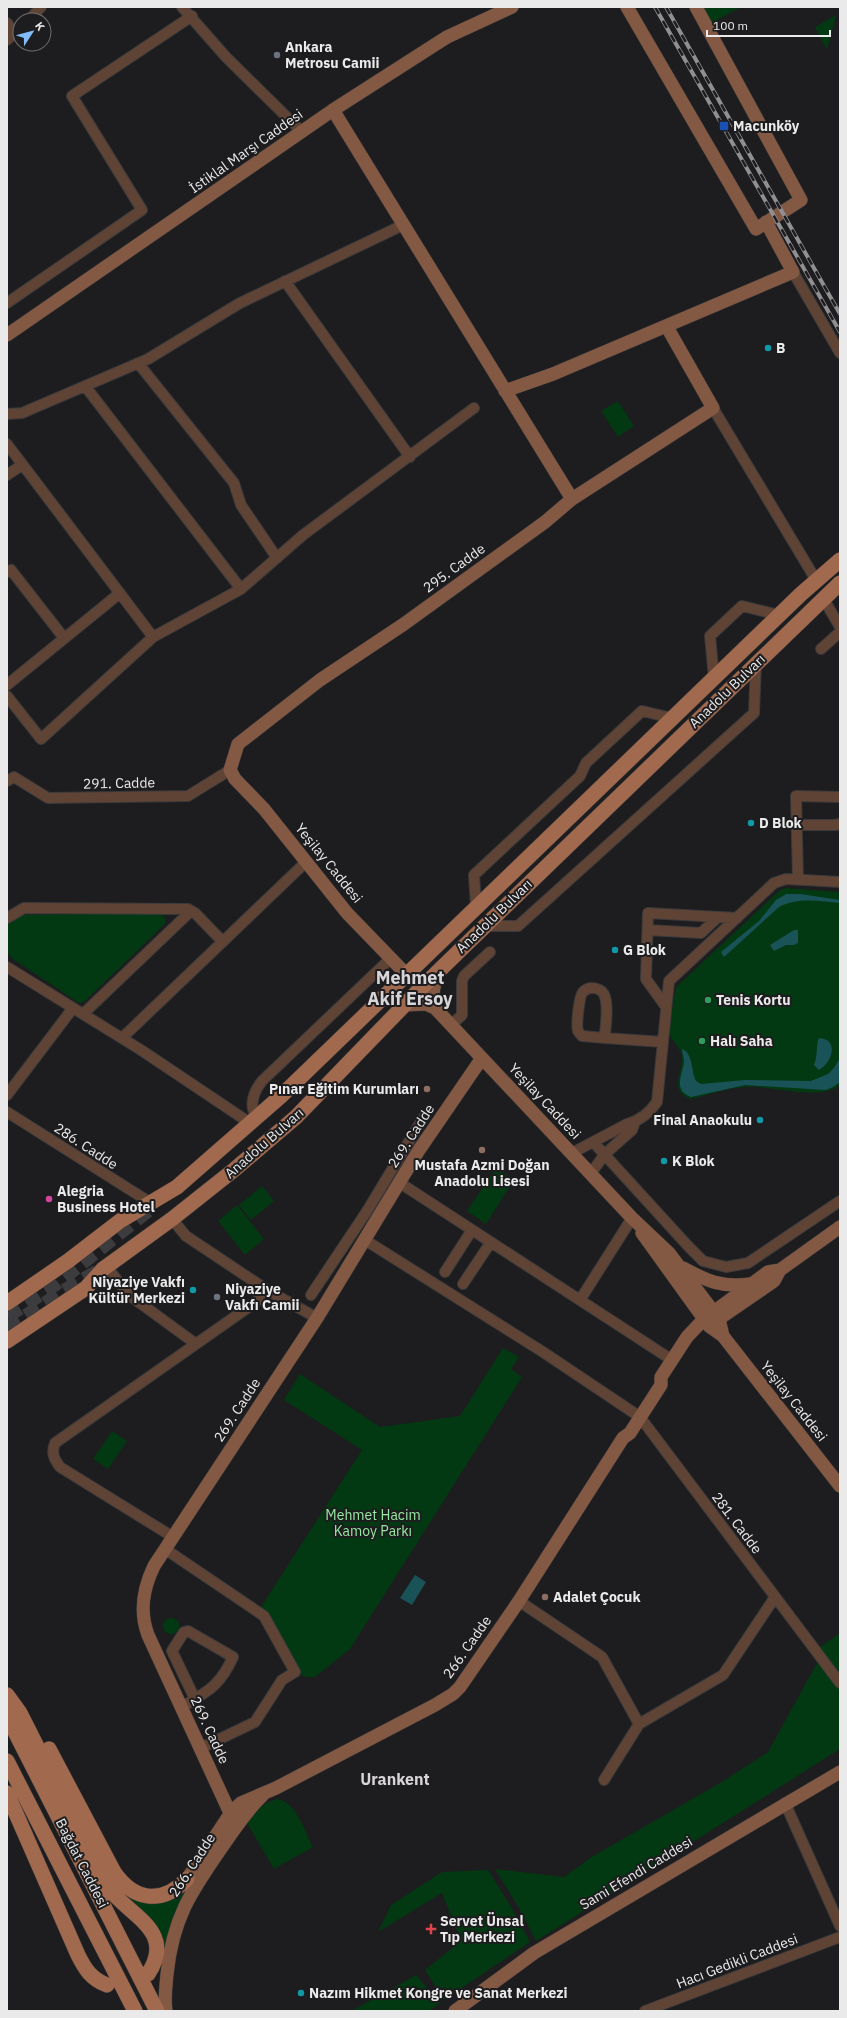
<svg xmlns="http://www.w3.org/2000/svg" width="847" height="2018" viewBox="0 0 847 2018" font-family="'IBM Plex Sans',sans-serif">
  <rect width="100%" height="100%" fill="#1d1c1e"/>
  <path fill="#033912" d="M702,7h39l-30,16z
    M836,15l-9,35 -12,-23z
    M618,401l16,25 -16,11 -17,-26z
    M786,888l54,4v193c-22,17 -69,0 -95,2 -18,1 -37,8 -55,12 -21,-9 -8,-24 -8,-40 0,-12 -11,-17 -12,-25 -1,-11 4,-35 6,-47l104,-97z
    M157,913l4,1 4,5v5l-81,78 -5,1 -66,-44 -6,-7v-27l13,-10z
    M496,1168l18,12 -28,44 -19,-13z
    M262,1186l12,15 -23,19 -12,-15z
    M237,1205l27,34 -19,16 -27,-34z
    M503,1348l16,9 -8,12 11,8 -172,272 -35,28h-9l-11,-5 -34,-65 101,-157 -78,-50 16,-26 80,53 80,-11z
    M112,1431l15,10 -19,28 -15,-10z
    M163 1626a8 8 0 1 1 16 0a8 8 0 1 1-16 0Z
    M840,1633v43l-21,-28z
    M817,1663l23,23v63l-304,192 -17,-33 -24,-39 69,8 26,-19 135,-78 43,-28z
    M277,1799c19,2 28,33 36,48l-39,22 -27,-46c5,-11 18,-21 30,-24z
    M488,1870l25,40 17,32 -86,58 -19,-30 36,-29 -19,-48 -64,39 13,-27 51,-33z
    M187,1886l-16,35 -7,29c-1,-4 -1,-10 -2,-15 -5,-16 -31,-32 -43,-44l4,-1 6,4z
    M416,1975l24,28 -11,8h-75l1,-2z"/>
  <path fill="#195358" d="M786,894h14l40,6v3c-20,-2 -43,-6 -61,4l-55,50 -3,-5 38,-31 17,-21z
    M794,930h4v13l-4,2h-8l-12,6 -4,-6z
    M819,1038c20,1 14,24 0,32l-5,-5c4,-9 2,-22 5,-27z
    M682,1049c11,4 9,22 14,32l5,3 44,-4 66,1 17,-7 6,-6 6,-10v24l-7,5 -7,3 -81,-5 -54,12c-19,-7 -8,-22 -7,-36 0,-4 -2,-8 -2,-12z
    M415,1575l11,7 -14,23 -12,-7z"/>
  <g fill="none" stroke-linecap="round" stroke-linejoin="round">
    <path stroke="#3c3b3d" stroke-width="15" stroke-dasharray="15 8" stroke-linecap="butt" d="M7,1316l48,-32 93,-74
      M7,1329l56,-37 36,-21"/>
    <g stroke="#3a393b" stroke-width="12">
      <path id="street" d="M182,7l44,50 76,75
        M29,20l12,-13
        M7,23l8,11
        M7,40l13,-11
        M793,272l47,81
        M285,281l125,176
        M7,303l135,-93 -70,-114 120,-80
        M138,363l96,120 7,22 36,53
        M85,386l156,203
        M713,408l103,172
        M7,414l15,-1 126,-54 92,-56 163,-78
        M7,444l146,193
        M7,475l15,-10
        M7,572l4,-2 53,68
        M823,598l17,29
        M821,649l19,-17
        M714,678l-4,-42 32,-30 37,9
        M7,685l113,-92
        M7,696l34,43 112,-102 88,-48 62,-54 171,-127
        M7,781l7,-4 34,21 140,-2 42,-26
        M797,825h38l5,-1
        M798,880l-2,-84 44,1
        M476,906l-2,-31 106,-99 6,-13 56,-52 30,7
        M7,918l17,-10 164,1 7,4 28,29
        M485,926h33l236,-213 2,-50
        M648,930l53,3 17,-16
        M7,967l134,83 109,73
        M666,1007l-20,-28 2,-66 89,5
        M83,1014l108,-103
        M451,1025l11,-10v-34l2,-5 26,-24
        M122,1038l184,-176
        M605,1038l-23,-2c-1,-1 -3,-3 -4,-5 -2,-5 1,-35 5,-39 7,-7 20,-4 22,5 4,12 0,29 0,41l58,4
        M7,1095l66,-87
        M7,1112l144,91
        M257,1117c-9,-11 -3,-26 5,-36l129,-123
        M594,1143l94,103 15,15 23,6 22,-4 92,-62
        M572,1153l55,-29c12,-3 23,-12 30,-22l12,-121 105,-98 12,-4 54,3
        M591,1173l14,-19 27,-24 3,-8
        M400,1183l272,177
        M172,1219l14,17 81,54 50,28
        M365,1240l178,112 97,65 200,266
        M106,1266l23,29 67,49
        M445,1272l27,-42
        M463,1284l28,-42
        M311,1295l56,-84 58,-96
        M580,1300l52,-82
        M173,1537l-113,-70c-6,-8 -9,-14 -5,-24l215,-151
        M165,1549l99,67 31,56 -13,8 -27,42 -54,26
        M519,1601l83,56 37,67 84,-49 52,-78
        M182,1707c26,-16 38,-21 51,-50l-45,-26 -4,1 -12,19 23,48
        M604,1780l35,-56
        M785,1803l55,123
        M645,2011l195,-74"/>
    </g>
    <g stroke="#3a393b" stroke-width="14">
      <path id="secondary" d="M627,7l129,222 45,-29 -105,-193
        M333,110l239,389
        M7,335l326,-225 114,-73 65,-30
        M505,391l48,-17 240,-102 -27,-50
        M406,974l-59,-61 -83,-104 -29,-30 -5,-9 8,-26 82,-64 84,-56 141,-102 27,-23 141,-91 -46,-81
        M405,1005l21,-1 9,4 197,210 37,35 50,66 4,17
        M435,1008l-3,-10 5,-26
        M642,1233l67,93 14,10 117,150
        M683,1268c24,13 39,20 67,16
        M713,1323l61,-42 6,-11 60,-43
        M241,1820h-5l-5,-5 -83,-180c-9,-24 -5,-46 6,-69l163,-248 102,-168 63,-92
        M187,1879l45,-68 9,-8 35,-15 159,-83 18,-11 7,-7 59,-86 104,-163 7,-5 31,-48v-8l26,-40 17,-18 64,-47 12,-2
        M166,2011c-2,-12 0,-25 1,-37 6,-57 24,-82 55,-127 12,-17 24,-36 40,-51
        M455,2011l79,-58 306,-181"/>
    </g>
    <g stroke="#3a393b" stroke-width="16">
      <path id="primary" d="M7,1303l61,-42 52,-40 57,-34 104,-91 520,-502 39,-34
        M7,1341l79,-53 17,-19 69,-50 63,-50 61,-52 123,-127 66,-64 355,-343
        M7,1695l13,18 88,174c20,29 69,43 40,87
        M7,1716l150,295
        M49,1749l65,123c20,29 48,33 73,7
        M7,1761l128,250
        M7,1793l71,162c7,14 13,24 29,30"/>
    </g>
    <use href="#street" stroke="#5f4436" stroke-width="10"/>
    <use href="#secondary" stroke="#845943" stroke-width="13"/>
    <use href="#primary" stroke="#a1694d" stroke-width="15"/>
    <g stroke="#908f91" stroke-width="4">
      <path id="rail" d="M655,7l185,325
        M666,7l174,307"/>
    </g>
    <use href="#rail" stroke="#1d1c1e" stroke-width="2.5" stroke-dasharray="8" stroke-linecap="butt"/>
  </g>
  <g fill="#6b7280" stroke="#1d1c1e" stroke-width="1.5">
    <circle cx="277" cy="55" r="4"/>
    <circle cx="217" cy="1297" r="4"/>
  </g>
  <rect fill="#1a4fb4" stroke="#1d1c1e" stroke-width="1.5" x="719" y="121" width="10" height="10" rx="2"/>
  <g fill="#0f9aa8" stroke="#1d1c1e" stroke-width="1.5">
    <circle cx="768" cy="348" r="4"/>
    <circle cx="751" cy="823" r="4"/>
    <circle cx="615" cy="950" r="4"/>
    <circle cx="760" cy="1120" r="4"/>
    <circle cx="664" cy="1161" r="4"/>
    <circle cx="193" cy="1290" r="4"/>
    <circle cx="301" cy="1993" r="4"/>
  </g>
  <g fill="#2e9e5b" stroke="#1d1c1e" stroke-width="1.5">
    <circle cx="708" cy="1000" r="4"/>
    <circle cx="702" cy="1041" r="4"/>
  </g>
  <g fill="#8d6e63" stroke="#1d1c1e" stroke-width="1.5">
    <circle cx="427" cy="1089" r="4"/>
    <circle cx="482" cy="1150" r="4"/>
    <circle cx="545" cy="1597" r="4"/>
  </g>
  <circle fill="#d1479c" stroke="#1d1c1e" stroke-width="1.5" cx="49" cy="1199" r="4"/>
  <path fill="#e0444e" stroke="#1d1c1e" stroke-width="1.5" d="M429 1923h4v4h4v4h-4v4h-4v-4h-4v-4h4z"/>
  <g text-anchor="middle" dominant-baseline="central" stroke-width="4" stroke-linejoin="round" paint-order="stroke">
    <g font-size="14" font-weight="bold" fill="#ebeaeb" stroke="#1d1c1e" text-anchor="start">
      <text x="285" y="47">Ankara<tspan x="285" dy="16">Metrosu Camii</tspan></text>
      <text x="733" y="126">Macunköy</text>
      <text x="776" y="348">B</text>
      <text x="759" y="823">D Blok</text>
      <text x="623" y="950">G Blok</text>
      <text x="716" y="1000">Tenis Kortu</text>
      <text x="710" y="1041">Halı Saha</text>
      <text x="419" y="1089" text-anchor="end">Pınar Eğitim Kurumları</text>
      <text x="752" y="1120" text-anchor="end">Final Anaokulu</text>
      <text x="672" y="1161">K Blok</text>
      <text x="482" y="1165" text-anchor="middle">Mustafa Azmi Doğan<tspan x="482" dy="16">Anadolu Lisesi</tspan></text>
      <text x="57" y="1191">Alegria<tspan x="57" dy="16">Business Hotel</tspan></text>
      <text x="185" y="1282" text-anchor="end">Niyaziye Vakfı<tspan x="185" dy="16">Kültür Merkezi</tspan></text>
      <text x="225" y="1289">Niyaziye<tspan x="225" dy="16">Vakfı Camii</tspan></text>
      <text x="553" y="1597">Adalet Çocuk</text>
      <text x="440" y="1921">Servet Ünsal<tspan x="440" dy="16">Tıp Merkezi</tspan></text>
      <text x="309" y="1993">Nazım Hikmet Kongre ve Sanat Merkezi</text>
    </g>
    <g font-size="14" fill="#ebeaeb" stroke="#1d1c1e">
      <text transform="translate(246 151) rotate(-35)">İstiklal Marşı Caddesi</text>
      <text transform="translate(454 568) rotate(-36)">295. Cadde</text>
      <text transform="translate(727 691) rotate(-44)">Anadolu Bulvarı</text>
      <text transform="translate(119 783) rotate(-1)">291. Cadde</text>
      <text transform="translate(329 863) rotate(51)">Yeşilay Caddesi</text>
      <text transform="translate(494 916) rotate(-44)">Anadolu Bulvarı</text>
      <text transform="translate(545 1101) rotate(47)">Yeşilay Caddesi</text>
      <text transform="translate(411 1136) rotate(-57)">269. Cadde</text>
      <text transform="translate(264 1143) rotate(-41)">Anadolu Bulvarı</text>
      <text transform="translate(86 1146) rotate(33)">286. Cadde</text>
      <text transform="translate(794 1401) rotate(52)">Yeşilay Caddesi</text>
      <text transform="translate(237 1410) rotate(-57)">269. Cadde</text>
      <text transform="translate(737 1523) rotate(53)">281. Cadde</text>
      <text transform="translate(467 1647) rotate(-55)">266. Cadde</text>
      <text transform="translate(210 1730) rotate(65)">269. Cadde</text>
      <text transform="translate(82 1863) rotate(63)">Bağdat Caddesi</text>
      <text transform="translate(192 1865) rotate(-57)">266. Cadde</text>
      <text transform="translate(636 1873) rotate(-31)">Sami Efendi Caddesi</text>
      <text transform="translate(737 1961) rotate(-21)">Hacı Gedikli Caddesi</text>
    </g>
    <g font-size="14" fill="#95e8a0" stroke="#1d1c1e">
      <text x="373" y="1515">Mehmet Hacim<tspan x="373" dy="16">Kamoy Parkı</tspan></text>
    </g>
    <g font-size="16" font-weight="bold" fill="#d8d5d8" stroke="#1d1c1e">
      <text x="395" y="1779">Urankent</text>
    </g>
    <g font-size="18" font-weight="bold" fill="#d8d5d8" stroke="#1d1c1e">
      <text x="410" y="977">Mehmet<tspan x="410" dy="21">Akif Ersoy</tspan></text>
    </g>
  </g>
  <rect width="847" height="2018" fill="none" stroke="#ebeaeb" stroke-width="16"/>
  <g transform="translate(32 32) rotate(54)"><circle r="19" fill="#1d1c1e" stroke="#6f6e70"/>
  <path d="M0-3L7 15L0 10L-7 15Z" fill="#83bcfb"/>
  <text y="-6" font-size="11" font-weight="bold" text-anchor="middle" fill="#ebeaeb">K</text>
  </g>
  <path d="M707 30v6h123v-6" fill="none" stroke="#ebeaeb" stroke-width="2"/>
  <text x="713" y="30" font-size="12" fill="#ebeaeb" stroke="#1d1c1e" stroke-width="3" paint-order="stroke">100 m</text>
</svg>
